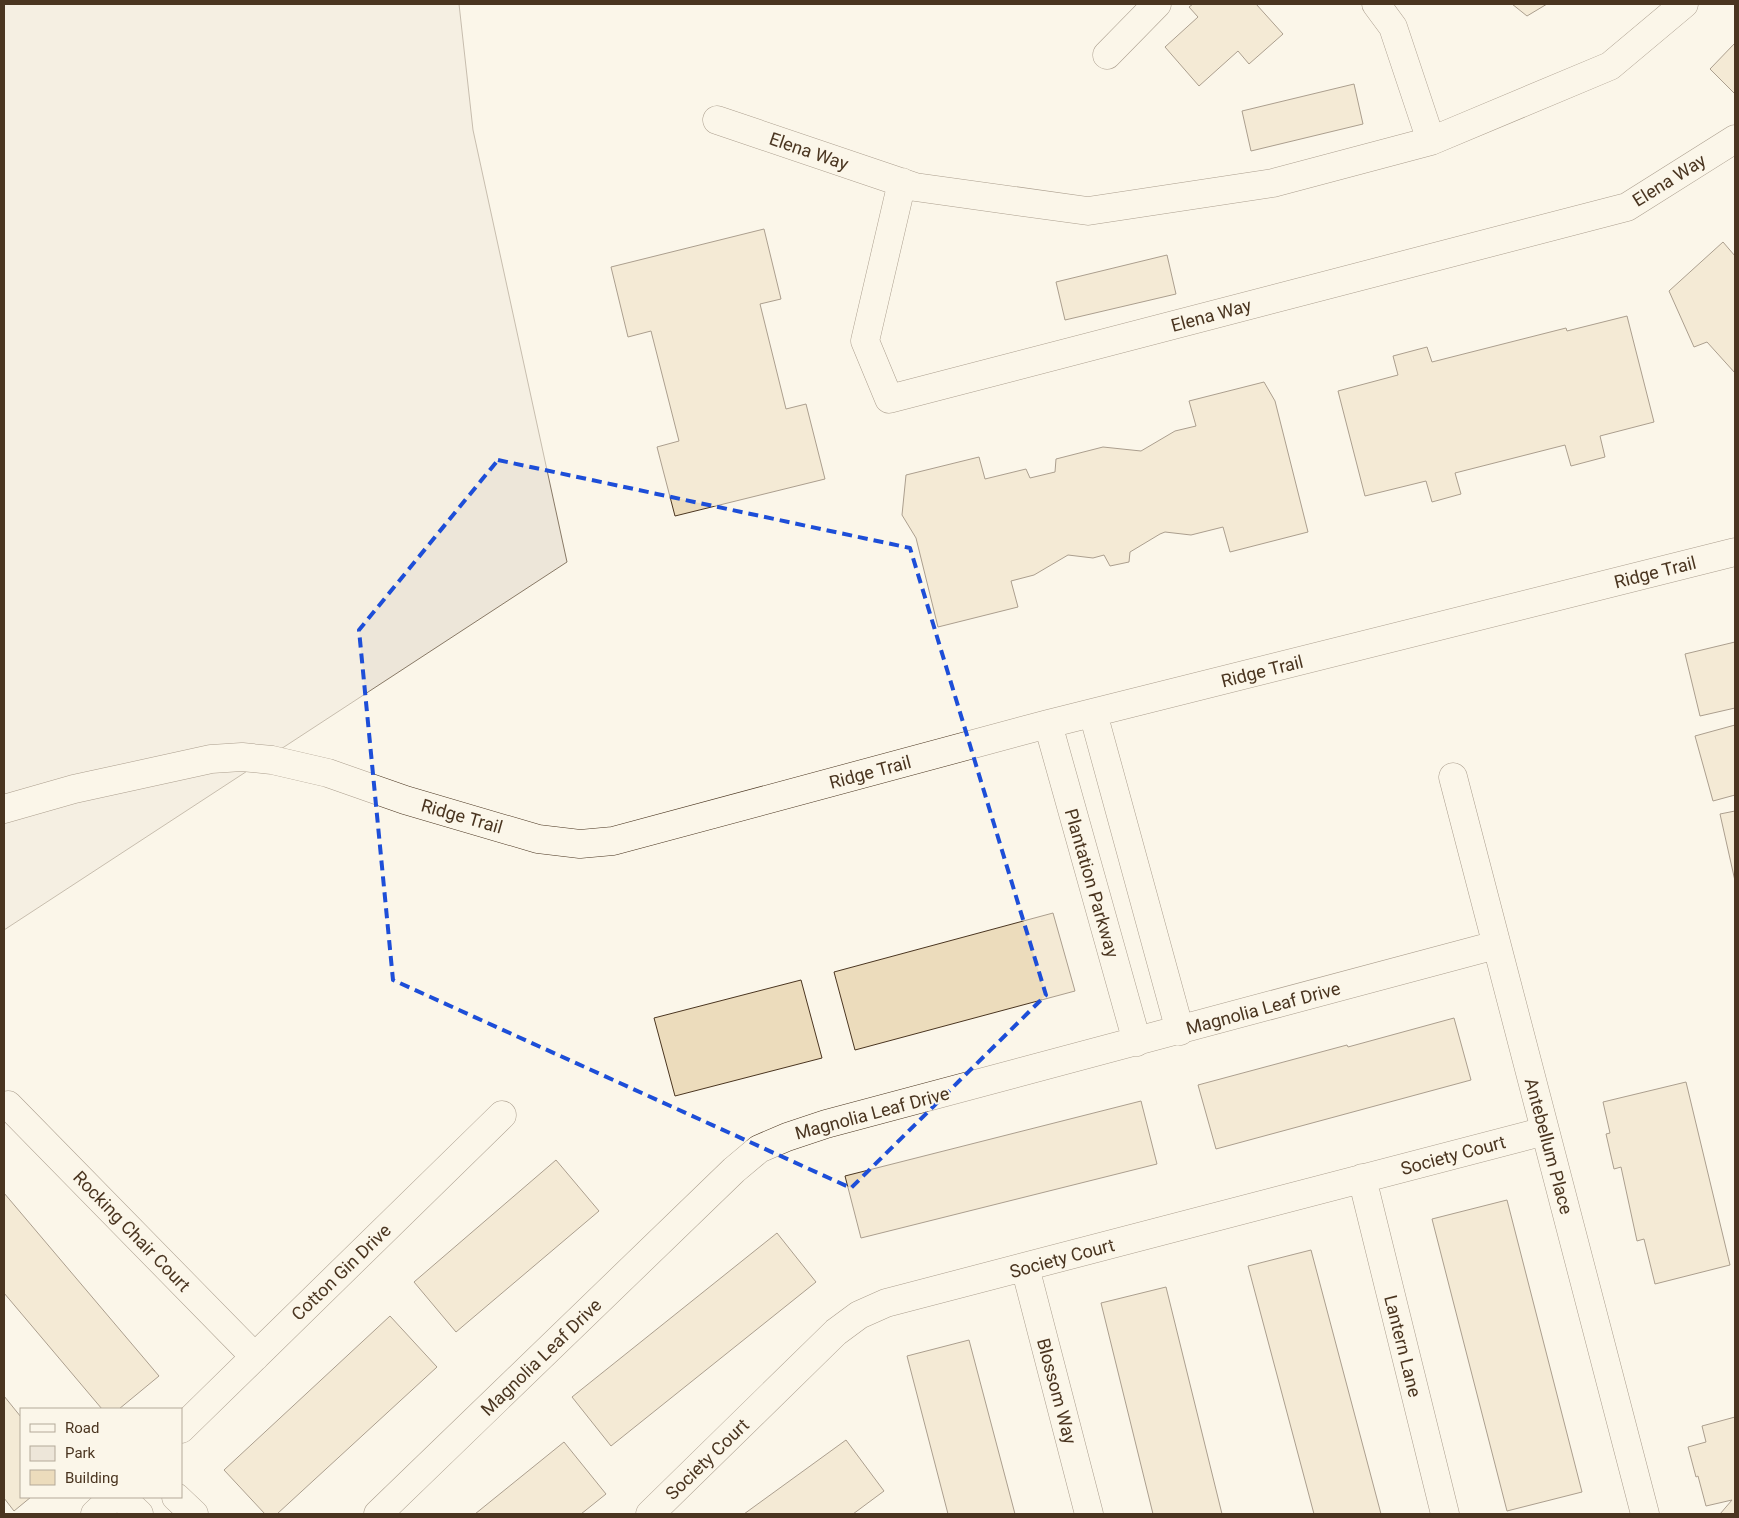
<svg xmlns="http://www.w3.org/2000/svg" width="1739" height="1518" viewBox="0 0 1739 1518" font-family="Roboto,sans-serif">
  <rect width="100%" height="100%" fill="#fbf6e9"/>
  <path fill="#ede6d9" stroke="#887966" d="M4,4h455l14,126 94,432 -563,368z"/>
  <path fill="#ecdcbc" stroke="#4a3520" d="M1193,4h63l27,30 -34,30 -11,-13 -39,35 -34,-39 33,-30 -9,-10z
    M1512,4h35l-20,12z
    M1735,43v51l-25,-25z
    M1354,84l9,40 -112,27 -9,-40z
    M764,229l17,70 -21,5 26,105 20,-5 19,75 -150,37 -18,-69 22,-6 -28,-110 -23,6 -17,-70z
    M1723,242l12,14v117l-28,-31 -13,5 -25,-56z
    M1167,255l9,39 -111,26 -9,-38z
    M1627,316l27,106 -54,14 5,21 -34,9 -6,-21 -110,28 6,21 -29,8 -6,-21 -61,15 -27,-105 60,-16 -5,-19 34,-9 5,15 134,-34 1,3z
    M1264,382l11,19 33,131 -78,20 -7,-25 -32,8 -26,-3 -5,2 -30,18 -1,10 -19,4 -6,-11 -11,3 -25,-3 -34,20 -23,6 7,26 -80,20 -22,-89 -14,-23 4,-40 73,-18 6,22 41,-10 4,9 25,-6 1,-13 47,-12 38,4 34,-20 21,-5 -7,-25z
    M1735,642v66l-35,8 -15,-62z
    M1735,725v70l-22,6 -18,-65z
    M1735,811v70l-15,-67z
    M1053,913l22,78 -220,59 -21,-78z
    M801,980l21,78 -147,38 -21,-78z
    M1454,1018l17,62 -255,69 -18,-64 149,-40 1,2z
    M1686,1082l44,183 -75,19 -11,-45 -7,2 -16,-74 -7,2 -8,-35 4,-1 -7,-31z
    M1141,1101l16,63 -296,74 -16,-62z
    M556,1160l43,51 -143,121 -42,-50z
    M4,1193l155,183 -40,33h-17l-98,-116z
    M1507,1200l75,292 -75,19 -75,-292z
    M777,1233l39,49 -205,164 -39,-49z
    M1311,1250l70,264h-67l-66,-248z
    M1166,1287l56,227h-69l-52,-211z
    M390,1316l47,51 -160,147h-12l-41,-44z
    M969,1340l46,174h-67l-41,-158z
    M4,1396l17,21v80h10l-17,14 -10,-13z
    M1735,1417v97h-15l12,-14 -26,6 -8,-30 -2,1 -8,-30 18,-5 -4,-16z
    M846,1440l38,51 -31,23h-109z
    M564,1442l42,52 -25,20h-106z"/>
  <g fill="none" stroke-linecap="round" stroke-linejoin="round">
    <g stroke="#4a3520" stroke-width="29">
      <path id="minor" d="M1376,4l17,23 38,114
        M1107,55l50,-51
        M717,120l198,67 173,24 185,-28 158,-42 179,-75 74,-62
        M902,182l-37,159 24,58 738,-192 108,-68
        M1093,713l87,318
        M1048,724l89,318
        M1453,777l192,737
        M4,809l70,-20 137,-30 31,-2 30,3 56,13 77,27 133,39 42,5 33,-3 435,-117 687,-172
        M8,1105l247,252
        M1362,1178l83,336
        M1025,1267l64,247
        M181,1429l321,-314
        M121,1497l18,17
        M176,1497l18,17
        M95,1514l18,-17
        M378,1514l356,-344 25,-21 28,-12 39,-13 670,-179
        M650,1514l186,-182 23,-17 27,-12 659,-172"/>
    </g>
    <use href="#minor" stroke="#fbf6e9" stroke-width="28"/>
  </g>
  <path d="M0 0H1739V1518H0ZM498,460l412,88 136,447 -195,193 -458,-208 -34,-350z" fill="#fbf6e9" fill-opacity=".55" fill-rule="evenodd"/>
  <path fill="none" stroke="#1d4ed8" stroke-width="4" stroke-dasharray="10 6" stroke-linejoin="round" d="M498,460l412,88 136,447 -195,193 -458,-208 -34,-350z"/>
  <g text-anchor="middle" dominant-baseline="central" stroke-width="4" stroke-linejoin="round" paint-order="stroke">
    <g font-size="18" fill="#4a3520" stroke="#fbf6e9">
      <text transform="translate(809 151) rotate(19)">Elena Way</text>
      <text transform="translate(1669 180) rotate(-32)">Elena Way</text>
      <text transform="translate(1211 315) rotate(-15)">Elena Way</text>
      <text transform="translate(1655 572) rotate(-14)">Ridge Trail</text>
      <text transform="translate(1262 671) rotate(-14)">Ridge Trail</text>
      <text transform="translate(870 772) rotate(-15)">Ridge Trail</text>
      <text transform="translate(462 816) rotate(16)">Ridge Trail</text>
      <text transform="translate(1092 883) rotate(74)">Plantation Parkway</text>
      <text transform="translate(1263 1008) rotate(-15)">Magnolia Leaf Drive</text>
      <text transform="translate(872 1113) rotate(-15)">Magnolia Leaf Drive</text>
      <text transform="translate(1549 1146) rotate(75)">Antebellum Place</text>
      <text transform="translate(1453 1155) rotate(-15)">Society Court</text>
      <text transform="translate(132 1231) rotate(46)">Rocking Chair Court</text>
      <text transform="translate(1062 1258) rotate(-15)">Society Court</text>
      <text transform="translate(341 1272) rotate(-44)">Cotton Gin Drive</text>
      <text transform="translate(1403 1346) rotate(76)">Lantern Lane</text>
      <text transform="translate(541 1357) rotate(-44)">Magnolia Leaf Drive</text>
      <text transform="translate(1057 1391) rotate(75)">Blossom Way</text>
      <text transform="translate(707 1459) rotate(-44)">Society Court</text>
    </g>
  </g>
  <rect width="1739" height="1518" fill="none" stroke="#4a3520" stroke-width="10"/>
  <rect x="20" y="1408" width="162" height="90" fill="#fbf6e9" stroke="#b4a999"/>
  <rect x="30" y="1424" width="25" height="8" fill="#fbf6e9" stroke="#b4a999"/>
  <text x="65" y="1433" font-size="15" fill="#4a3520">Road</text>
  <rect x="30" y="1446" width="25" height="15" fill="#ede6d9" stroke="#b4a999"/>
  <text x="65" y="1458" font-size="15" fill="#4a3520">Park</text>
  <rect x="30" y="1470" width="25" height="15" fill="#ecdcbc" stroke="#b4a999"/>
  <text x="65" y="1483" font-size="15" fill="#4a3520">Building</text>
</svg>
